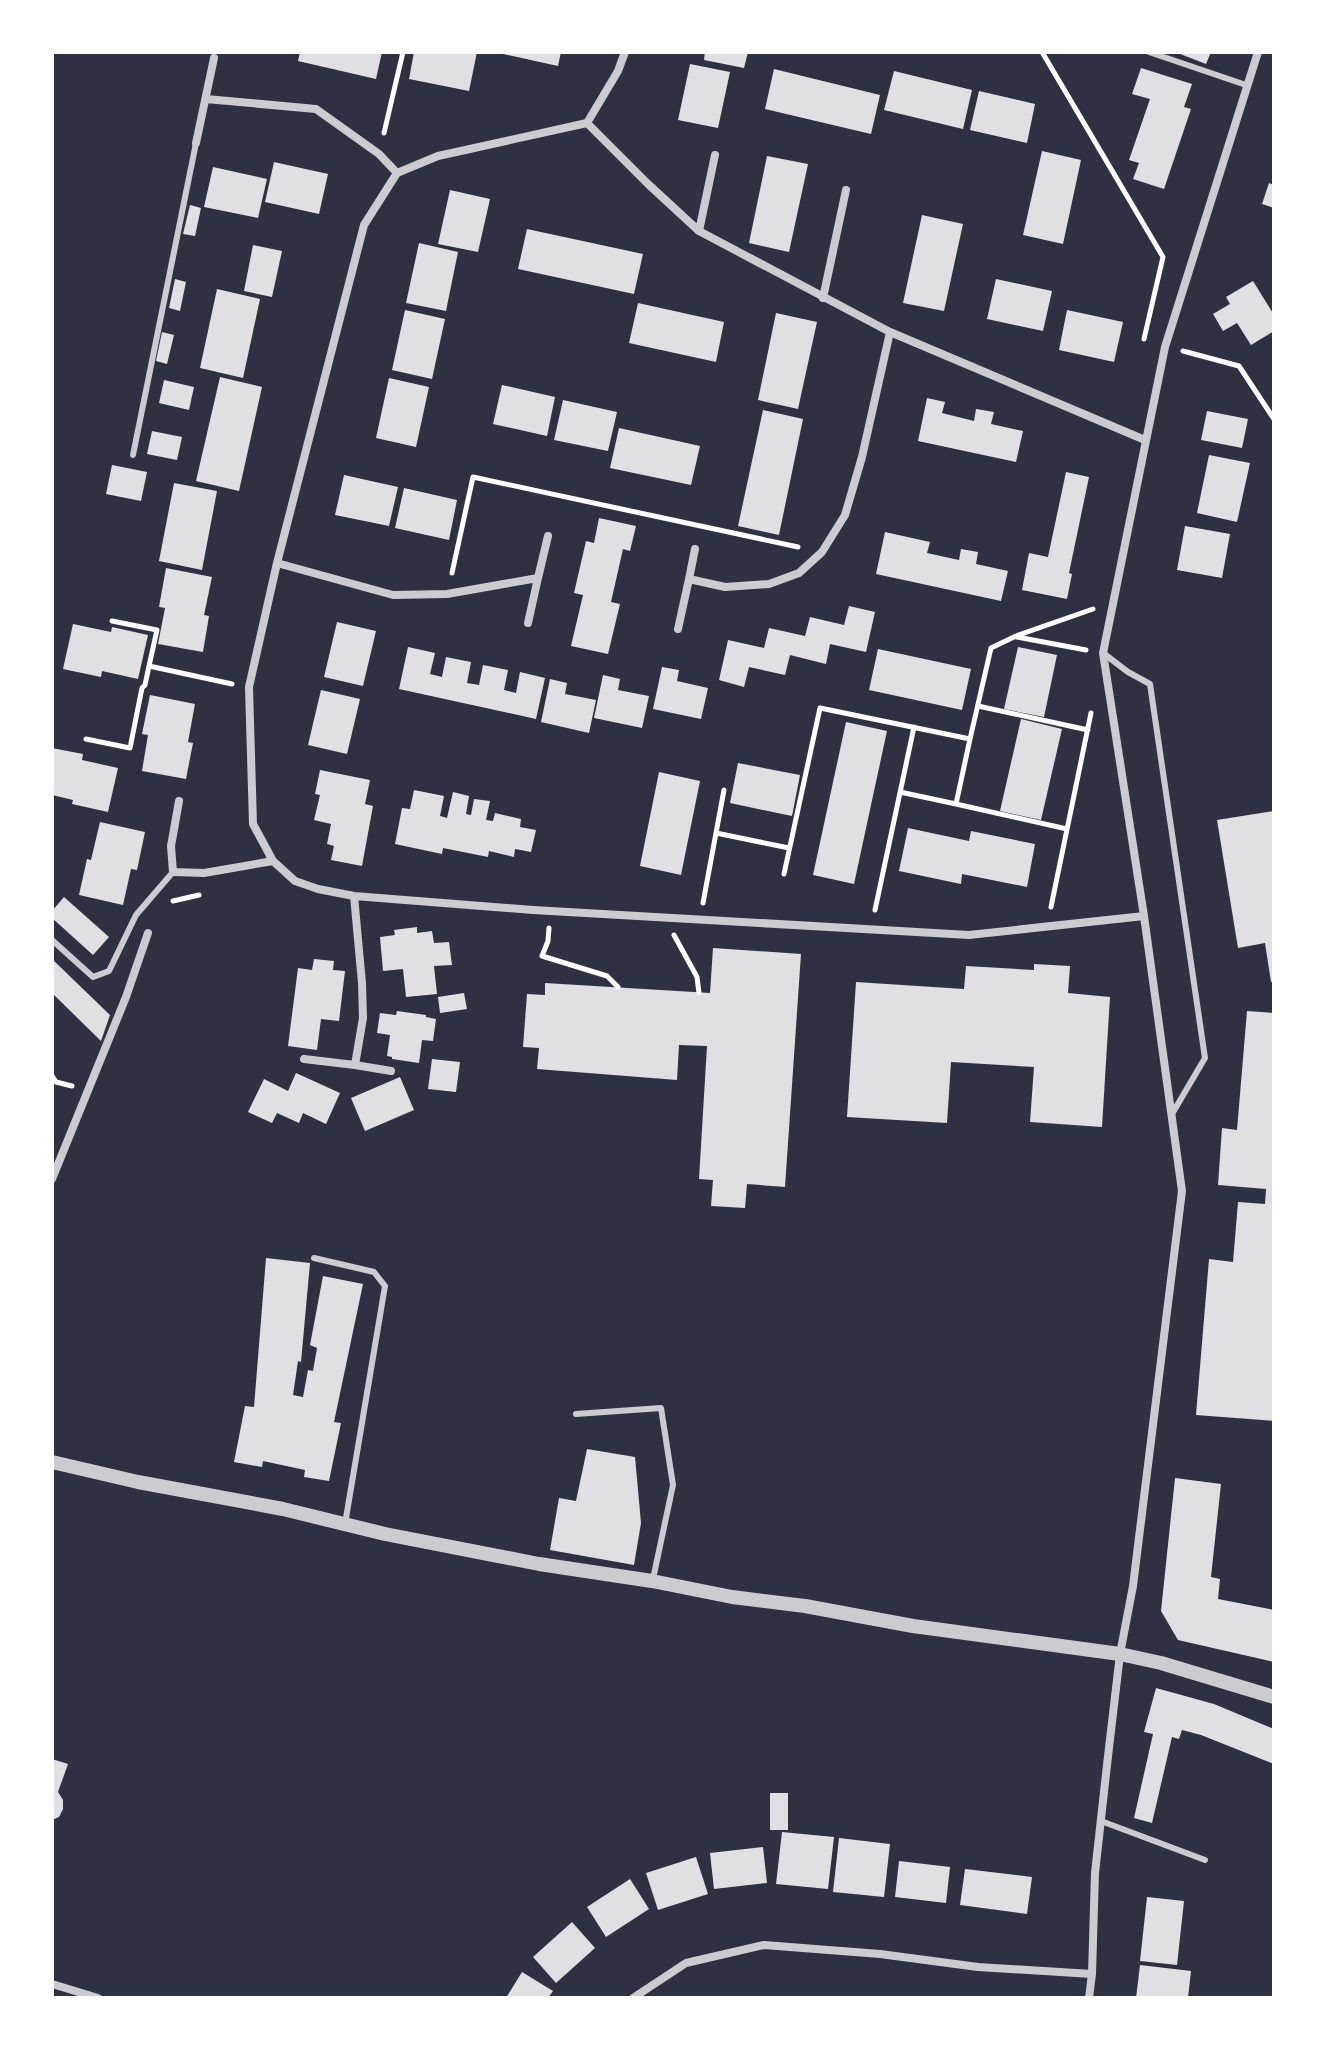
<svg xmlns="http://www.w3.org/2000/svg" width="1326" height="2050" viewBox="0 0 1326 2050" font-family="'PT Sans',sans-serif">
  <rect width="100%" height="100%" fill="#2d3142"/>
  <path fill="#e0e0e3" d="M300,52h82l-6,27 -78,-18z
    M414,52h63l-8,39 -60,-12z
    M494,52h67l-3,14z
    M705,52h43l-4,16 -40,-8z
    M1175,52h36l-5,12z
    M690,64l40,8 -12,56 -40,-8z
    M1141,68l51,16 -8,23 7,2 -27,80 -31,-10 6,-16 -10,-3 21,-61 -18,-5z
    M774,69l106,26 -9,39 -106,-25z
    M894,71l78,19 -9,39 -79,-19z
    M979,91l56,13 -8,39 -57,-13z
    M1042,151l39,9 -18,84 -40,-9z
    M767,156l41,8 -19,88 -40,-9z
    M274,162l54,12 -9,40 -54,-12z
    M213,167l54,12 -9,39 -54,-11z
    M1269,183l5,2v23l-12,-4z
    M450,190l40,9 -12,53 -40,-8z
    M190,205l11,3 -6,28 -12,-2z
    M922,215l41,9 -19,87 -41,-8z
    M527,229l116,25 -9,40 -116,-25z
    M419,243l39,9 -12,59 -40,-8z
    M253,245l29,6 -10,46 -28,-6z
    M175,279l11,3 -6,29 -11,-3z
    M996,279l56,12 -9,40 -56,-12z
    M1253,281l21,34v16l-23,14 -14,-22 -14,8 -10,-17 17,-10 -4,-7z
    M217,289l43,10 -17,79 -43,-10z
    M638,303l86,19 -8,40 -87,-19z
    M405,310l40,9 -13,60 -40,-9z
    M1067,310l56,12 -9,40 -55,-12z
    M776,313l41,9 -19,87 -40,-9z
    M162,332l12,3 -7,29 -11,-3z
    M220,377l42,10 -23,104 -43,-10z
    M389,378l40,9 -13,60 -40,-9z
    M164,380l30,7 -5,23 -30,-7z
    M502,385l53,12 -8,39 -54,-12z
    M927,398l18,4 -3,11 32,8 2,-12 18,3 -3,12 32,7 -7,31 -98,-21z
    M563,400l54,12 -9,39 -54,-11z
    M763,410l40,9 -24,116 -41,-9z
    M1207,411l41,8 -6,29 -41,-8z
    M619,428l81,18 -9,39 -81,-17z
    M152,431l30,6 -5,23 -30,-6z
    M1209,455l41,8 -13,59 -40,-9z
    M112,465l35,7 -6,29 -35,-7z
    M1066,472l23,5 -20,96 3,1 -5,25 -45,-9 7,-37 19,4z
    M344,475l54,12 -9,39 -54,-11z
    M174,483l43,8 -15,79 -43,-9z
    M404,488l53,12 -8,40 -54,-12z
    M599,518l37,8 -6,25 -7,-2 -12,53 9,2 -12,50 -37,-8 12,-51 -9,-2 12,-52 8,2z
    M1185,526l45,8 -8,44 -45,-8z
    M885,532l45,10 -3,11 32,7 2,-11 17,3 -2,12 32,7 -7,30 -125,-27z
    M166,568l46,9 -8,38 5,1 -6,36 -45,-8 7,-36 -6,-1z
    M849,606l26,6 -9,40 -36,-8 -4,20 -36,-9 -5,20 -36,-8 -5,20 -25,-7 9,-40 36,8 5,-20 36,8 5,-19 34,8z
    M337,622l39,9 -13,55 -39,-9z
    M73,624l38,8 1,-5 36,8 -10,44 -36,-8 -1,6 -38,-8z
    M408,647l27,6 -5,21 12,3 4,-20 25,5 -4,21 12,2 4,-20 25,5 -4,20 12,3 4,-21 25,6 -9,41 -137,-30z
    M1018,647l39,8 -13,62 -40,-8z
    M878,649l93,20 -9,41 -93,-20z
    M662,667l17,3 -2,11 31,7 -7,31 -48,-10z
    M603,675l17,4 -2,11 31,6 -7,32 -48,-10z
    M550,679l17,4 -2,11 31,6 -7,33 -48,-11z
    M321,690l39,9 -13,55 -39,-9z
    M150,695l45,9 -7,38 5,1 -7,36 -44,-8 6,-36 -6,-1z
    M1021,719l41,10 -21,91 -41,-9z
    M846,722l41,9 -33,153 -41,-9z
    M52,748l31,6 -1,6 36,8 -10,44 -36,-8 1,-4 -21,-5z
    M738,763l62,12 -8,41 -62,-13z
    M320,770l50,10 -5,24 8,2 -11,60 -31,-6 3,-14 -7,-2 4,-20 -17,-4 6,-25 -5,-1z
    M659,772l41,9 -19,94 -41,-9z
    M414,790l30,6 -4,20 7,2 6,-26 16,4 -3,18 5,1 3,-16 16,2 -4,19 7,1 2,-8 26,6 -1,8 16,3 -5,22 -16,-3 -1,8 -25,-6 -1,6 -45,-9 -1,6 -47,-10 7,-36 8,1z
    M1274,811v170l-3,1 -6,-39 -27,5 -21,-128z
    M100,822l45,10 -8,38 -6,-1 -8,36 -44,-10 8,-36 4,1z
    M908,828l61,13 2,-10 64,13 -8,43 -65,-13 -1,10 -62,-13z
    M64,897l45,40 -16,18 -41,-37v-7z
    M417,927v6l15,-2 2,12 15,-1 3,23 -18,1 3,28 -31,3 -3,-28 -20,2 -3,-34 15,-2 -1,-5z
    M713,948l88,6 -16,233 -38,-3 -2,24 -34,-2 2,-26 -14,-1 8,-133 -28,-1 -2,35 -140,-11 2,-21 -16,-1 4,-53 18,1v-12l165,10z
    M52,959l58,56 -9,26 -49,-48z
    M314,959l20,2 -1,9 12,1 -6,50 -18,-2 -4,31 -29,-4 10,-78 14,2z
    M1034,964l36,2 -2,27 42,4 -8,130 -72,-5 4,-55 -83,-5 -4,61 -100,-6 9,-135 108,7 2,-23 68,4z
    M464,993l3,16 -27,4 -2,-16z
    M397,1011l29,4v2l10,2 -3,22 -11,-1 -3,23 -27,-4v-2l-5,-1 3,-21 -13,-2 3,-20 16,2z
    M1247,1011l27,2v408l-78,-6 13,-156 24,3 5,-60 27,2 1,-15 -48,-4 4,-57 15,2z
    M432,1059l28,3 -4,30 -28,-3z
    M296,1073l44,20 -14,31 -23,-11 -4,10 -22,-10 -5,10 -24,-11 16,-33 24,12z
    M400,1077l14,33 -49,21 -14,-33z
    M266,1258l44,5 -9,99 -3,-1 -5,34 10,2 5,-27 5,1 4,-23 -7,-3 13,-69 40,8 -29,138 7,1 -12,58 -25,-4 1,-7 -42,-9 -1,6 -28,-5 11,-56 9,1z
    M587,1449l48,8 6,66 -7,42 -84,-15 9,-52 17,3z
    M1175,1478l46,6 -10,93 9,2 -2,20 56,11v52l-96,-22 -17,-29z
    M1156,1688l58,16 60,25v35l-73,-29 -19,-5 -3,9 -7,-2 -20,86 -18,-5 19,-84 -9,-2z
    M52,1759l16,5 -10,28 5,8v9l-4,8 -7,3z
    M770,1793h18v37h-18z
    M782,1832l52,5 -6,52 -52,-5z
    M839,1838l51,6 -6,53 -51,-5z
    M763,1847l4,36 -53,6 -4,-36z
    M696,1857l12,37 -50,16 -12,-37z
    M899,1861l51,6 -4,36 -51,-6z
    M965,1869l67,8 -5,37 -67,-9z
    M630,1879l19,30 -43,28 -19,-30z
    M1147,1897l37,4 -7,64 -37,-4z
    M572,1922l23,26 -39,35 -23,-26z
    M1140,1965l51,6 -3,27h-52z
    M522,1972l31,19 -5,7h-42z"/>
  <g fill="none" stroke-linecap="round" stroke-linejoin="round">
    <path stroke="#fff" stroke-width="5" d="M1042,52l121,205 -19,82
      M384,133l19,-81
      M1183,351l56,15 35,53
      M452,573l21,-96 325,70
      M112,621l45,9 -8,36
      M1017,637l69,13
      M978,706l110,24
      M86,739l44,9 12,-60 3,-3 4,-19 83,18
      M900,792l56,12 14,-65
      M956,804l111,25
      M716,833l73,15
      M784,874l36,-166 150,31 21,-91 25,-12 77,-27
      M173,901l26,-6
      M703,903l21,-113
      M1051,907l40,-194
      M875,910l39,-183
      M549,928l-1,13 -6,15 65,20 11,11
      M674,935l23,42 2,16
      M52,1076l4,6 16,4"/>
    <path stroke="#caccd0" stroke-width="6" d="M1149,52l97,33
      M133,455l63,-312
      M1103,653l25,19 22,12 55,374 -33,56
      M52,940l41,37 16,-6 27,-56 37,-43
      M314,1258l60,14 11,14 -40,238
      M576,1414l85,-6 12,77 -20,94
      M1101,1821l104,39"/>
    <path stroke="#caccd0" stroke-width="8" d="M625,52l-7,19 -31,52 -149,33 -41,17 -33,52 -87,338 -28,124 4,137 20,37 22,20 23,8 36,7 179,14 436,25 175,-19
      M206,99l110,10 63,45 18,19
      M587,123l61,61 51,47 191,101
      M196,143l18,-85
      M699,231l16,-76
      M823,298l23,-108
      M277,563l116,32 54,-1 91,-16 10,-42
      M689,579l6,-30
      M528,623l10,-45
      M678,629l11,-50 36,8 44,-3 30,-11 23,-21 23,-37 17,-58 28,-125 255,108
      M179,801l-8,45 2,26 31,1 69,-12
      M354,896l8,87 1,35 -8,47 36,6
      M304,1059l51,6
      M52,1179l74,-182 22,-64
      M52,1984l46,14
      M633,1998l53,-35 78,-18 116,9 98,13 114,7
      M1089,1998l3,-24 3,-101 12,-108 13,-111 13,-68 49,-395 -38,-275 -41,-263 62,-306 93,-295"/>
    <path stroke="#caccd0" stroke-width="14" d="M52,1462l86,20 145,27 102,25 154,30 113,17 80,16 73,9 108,20 207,28 41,9 113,34"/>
  </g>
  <rect width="1326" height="2050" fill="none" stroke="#ffffff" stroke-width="108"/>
</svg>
